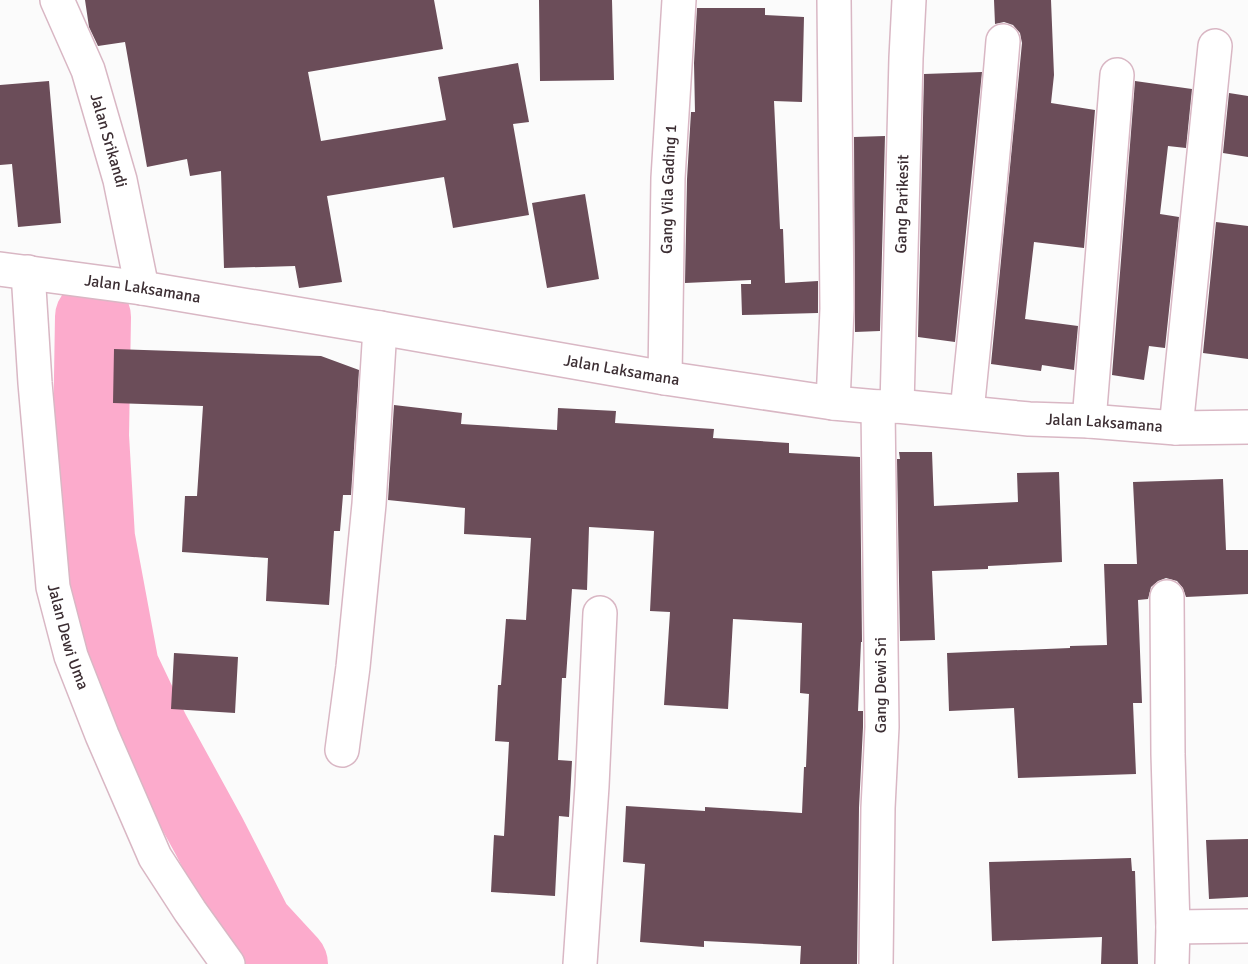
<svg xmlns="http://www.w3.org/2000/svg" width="1248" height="964" viewBox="0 0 1248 964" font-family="Signika,sans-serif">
  <rect width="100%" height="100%" fill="#fbfbfb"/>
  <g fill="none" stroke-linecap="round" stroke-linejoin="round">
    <path stroke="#fcabcc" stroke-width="76" d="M93,317l-2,119 6,102 24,129 31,65 57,104 46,90 35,38"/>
  </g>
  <path fill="#6b4d59" d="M85,0h349l9,49 -135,23 13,69 125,-21 -8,-43 80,-14 11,59 -16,2 16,91 -76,13 -9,-51 -117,19 15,86 -43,6 -4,-22 -71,2 -3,-97 -31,5 -3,-17 -40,8 -22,-125 -27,4 -9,-19z
    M539,0h73l2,80 -74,1z
    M994,0h57l3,75 -3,28 44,7 -11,138 -50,-6 -9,77 53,7 -4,44 -32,-5 -1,6 -50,-7 31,-321 -2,-10 -7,-8 -9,-3 -9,2z
    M697,8h68v7l39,2 -2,85 -28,-1 6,128h3l2,54 33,-2v32l-76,2 -1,-31h10v-4l-66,3 2,-104 4,-67h4l-1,-49z
    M982,72l-27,270 -37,-5 6,-263z
    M49,81l12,142 -43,4 -6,-63 -12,1v-80z
    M1135,81l57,8 -6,59 -18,-2 -8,68 19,3 -14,131 -16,-2 -5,34 -32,-5z
    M1229,93l19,3v61l-25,-4z
    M885,136l-5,195 -25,1 -1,-195z
    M585,194l14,85 -52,9 -15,-85z
    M1216,222l32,4v133l-45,-6z
    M114,349l207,7 38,14 -8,125h-8l-3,36h-6l-5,74 -63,-4 2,-43 -86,-6 3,-56h12l6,-90 -90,-3z
    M394,405l68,8 -1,11 96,6 1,-22 58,3 -1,12 99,6 -1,9 76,5v10l71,4 2,185h-1l-3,69h5v16l-4,81 -2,156h-57l1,-18 -97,-5v6l-64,-5 5,-78 -22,-2 3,-56 79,5v-4l97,6 2,-46h2l3,-73 -9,-1 2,-70 -69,-4 -5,90 -64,-4 6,-93 -20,-1 4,-80 -65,-4 -2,63 -15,-1 -6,89h-4l-4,82 14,1 -3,56 -10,-1 -4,80 -64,-4 3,-57 10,1 5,-94 -14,-1 3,-56h3l5,-66 20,1 5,-82 -67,-4 1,-26 -77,-8z
    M899,452h33l2,54 84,-4 -1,-29 42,-1 3,90 -74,4v3l-56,2 3,69 -35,1 -3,-182h3z
    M1223,479l3,71h22v44l-62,3 -3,-9 -6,-7 -11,-3 -8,3 -7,6 -3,12 -10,1 4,103h-9l3,71 -118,4 -4,-70 -65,3 -2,-58 123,-5v-2l37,-1 -3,-81h33l-4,-82z
    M174,653l64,4 -3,56 -64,-4z
    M1248,839v58l-39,2 -3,-59z
    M1131,858l1,13h3l3,93h-37l1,-27 -110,4 -3,-79z"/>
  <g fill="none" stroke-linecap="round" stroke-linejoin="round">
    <g stroke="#d9b7c4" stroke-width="36">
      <g id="minor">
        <path id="s1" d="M57,0l31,70 32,110 22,108"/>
        <path id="s2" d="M28,272l7,111 18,204 18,69 31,79 53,122 35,54 38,53"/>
        <path id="s3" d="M665,378l3,-200 11,-178"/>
        <path d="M833,403l4,-94 -3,-309"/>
        <path id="s4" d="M897,406l9,-348 3,-58"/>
        <path d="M967,412c12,-123 26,-247 36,-371"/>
        <path d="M1089,421l28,-346"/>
        <path d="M1176,428l39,-382"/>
        <path d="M1167,597l1,157 5,173 -1,37"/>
        <path d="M342,750l11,-83 16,-163 11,-176"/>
        <path d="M1173,927l75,-1"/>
        <path d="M580,964l12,-178 8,-173"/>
        <path d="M876,964l2,-156 4,-81 -4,-320"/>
      </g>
    </g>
    <g stroke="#d9b7c4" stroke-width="36">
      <g id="major">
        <path id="s5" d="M0,269l142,19 238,40 285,50 168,25 45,4 19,-1 132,13 60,2 87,7 72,-1"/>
      </g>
    </g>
    <use href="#minor" stroke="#fff" stroke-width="33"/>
    <use href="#major" stroke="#fff" stroke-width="33"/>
  </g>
  <g text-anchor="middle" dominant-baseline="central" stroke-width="6" stroke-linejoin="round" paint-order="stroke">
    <g font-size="16" fill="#3c2e33" stroke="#fff">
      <text stroke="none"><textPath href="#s1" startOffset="150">Jalan Srikandi</textPath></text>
      <text stroke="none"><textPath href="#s3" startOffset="189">Gang Vila Gading 1</textPath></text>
      <text stroke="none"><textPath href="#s4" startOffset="202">Gang Parikesit</textPath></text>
      <text stroke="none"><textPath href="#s5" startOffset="144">Jalan Laksamana</textPath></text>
      <text stroke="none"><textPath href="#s5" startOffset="630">Jalan Laksamana</textPath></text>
      <text stroke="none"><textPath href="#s5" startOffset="1116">Jalan Laksamana</textPath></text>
      <text stroke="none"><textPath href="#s2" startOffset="368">Jalan Dewi Uma</textPath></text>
      <text transform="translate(881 685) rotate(-90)">Gang Dewi Sri</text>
    </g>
  </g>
</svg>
